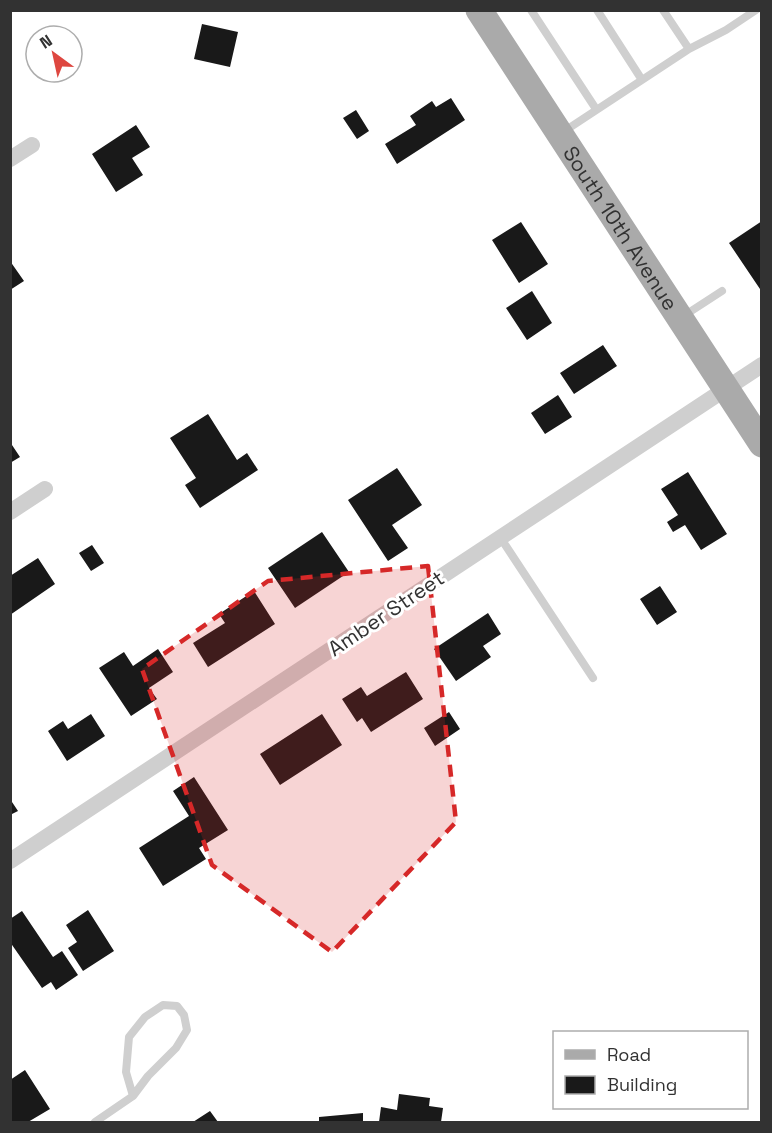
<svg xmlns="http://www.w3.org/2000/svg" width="772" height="1133" viewBox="0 0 772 1133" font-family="'Space Grotesk',sans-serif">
  <rect width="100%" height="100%" fill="#fff"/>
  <path fill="#191919" d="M202,24l36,8 -8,35 -36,-8z
    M36,48v19l-9,-14z
    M451,98l14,22 -68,44 -12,-20 31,-19 -6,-9 22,-15 4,6z
    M356,110l13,21 -12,8 -14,-21z
    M136,125l14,22 -18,11 11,17 -27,17 -24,-38z
    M762,221v71l-33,-49z
    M521,222l27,42 -29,19 -27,-43z
    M10,261l14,20 -14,9z
    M532,291l20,32 -25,17 -21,-32z
    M603,345l14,21 -43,28 -14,-21z
    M558,395l14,22 -27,17 -14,-21z
    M208,414l29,46 10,-7 11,17 -58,38 -15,-23 11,-7 -26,-40z
    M10,442l10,15 -10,6z
    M397,468l25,37 -30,20 16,23 -20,13 -40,-61z
    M688,472l39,62 -26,16 -16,-25 -12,7 -6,-10 11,-7 -17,-26z
    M322,532l27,40 -54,36 -27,-40z
    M92,545l12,18 -13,8 -12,-18z
    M38,558l17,26 -45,31v-39z
    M660,586l17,26 -20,13 -17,-26z
    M254,591l21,33 -67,43 -15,-24 32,-20 -6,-9z
    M488,613l13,21 -18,12 8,11 -35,24 -22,-32z
    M158,649l15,23 -24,16 8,11 -26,17 -32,-48 25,-16 9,14z
    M406,672l17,27 -52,33 -9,-14 -5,4 -15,-23 19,-12 6,9z
    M449,712l11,17 -25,17 -11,-18z
    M91,714l14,22 -38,25 -19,-30 15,-10 5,8z
    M322,714l20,31 -62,40 -20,-31z
    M194,777l34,53 -29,18 7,11 -43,27 -24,-38 50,-32 -16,-25z
    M10,799l8,12 -8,4z
    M88,910l26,41 -31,20 -15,-23 9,-6 -11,-17z
    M22,911l31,46 9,-6 16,24 -22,15 -5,-8 -9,6 -32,-46v-23z
    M25,1070l25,39 -22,13h-18v-42z
    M399,1094l31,4 -1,8 14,2 -2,14h-62l2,-15 16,3z
    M210,1111l8,11h-25z
    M363,1113v9h-44v-5z"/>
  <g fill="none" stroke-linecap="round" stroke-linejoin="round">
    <path stroke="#cfcfcf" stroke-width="8" d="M531,10l65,99
      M597,10l45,70
      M689,49l37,-19 30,-20
      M563,132l126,-83 -26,-39
      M682,317l40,-26
      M500,537l93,141
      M163,1005l14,1 7,9 3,15 -11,18 -28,28 -15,20 -7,-24 3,-35 16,-20z
      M95,1122l38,-26"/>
    <path stroke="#cfcfcf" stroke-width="16" d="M10,159l22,-14
      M10,512l35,-23
      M10,861l752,-496"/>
    <path stroke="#aaa" stroke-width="27" id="s1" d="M479,10l283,434"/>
  </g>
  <path fill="#d62828" fill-opacity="0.2" stroke="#d62828" stroke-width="4.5" stroke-dasharray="12 8" stroke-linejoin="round" d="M428,566l28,256 -124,130 -120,-87 -70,-196 126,-88z"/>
  <g text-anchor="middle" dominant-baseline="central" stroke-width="6" stroke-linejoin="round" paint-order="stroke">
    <g font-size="21" fill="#323232" stroke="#fff">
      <text stroke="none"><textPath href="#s1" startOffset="260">South 10th Avenue</textPath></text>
      <text transform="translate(386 613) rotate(-34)">Amber Street</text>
    </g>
  </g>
  <rect width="772" height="1133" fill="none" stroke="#323232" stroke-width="24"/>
  <rect x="553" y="1031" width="195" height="78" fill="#ffffff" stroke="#adadad" stroke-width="1.5"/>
  <rect x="565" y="1050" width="30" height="9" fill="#aaaaaa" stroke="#adadad" stroke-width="1.5"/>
  <text x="607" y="1061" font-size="18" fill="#323232">Road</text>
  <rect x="565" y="1076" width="30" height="18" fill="#191919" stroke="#adadad" stroke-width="1.5"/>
  <text x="607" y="1091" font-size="18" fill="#323232">Building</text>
  <g transform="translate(54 54) rotate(327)"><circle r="28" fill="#ffffff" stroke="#adadad" stroke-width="1.5"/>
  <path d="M0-4.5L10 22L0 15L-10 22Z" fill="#de4740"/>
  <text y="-9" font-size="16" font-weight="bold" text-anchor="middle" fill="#323232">N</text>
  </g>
</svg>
